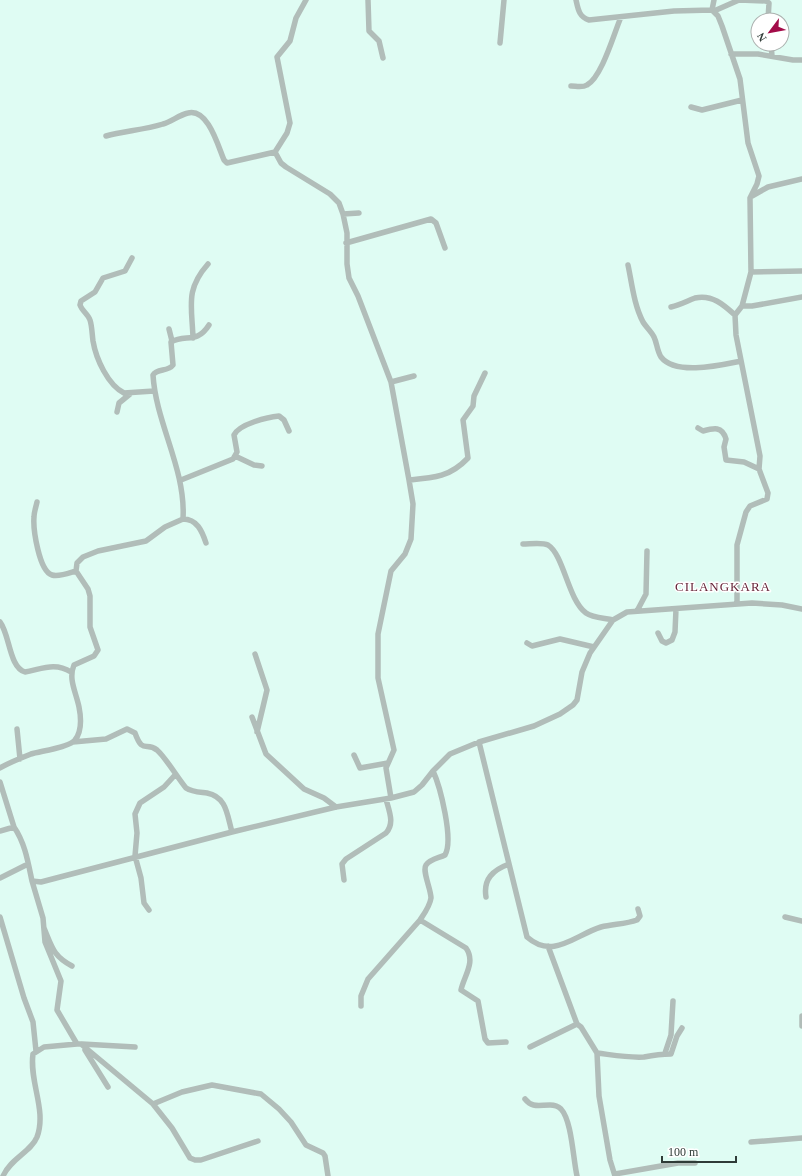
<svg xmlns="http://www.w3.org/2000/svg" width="802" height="1176" viewBox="0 0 802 1176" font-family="'Times New Roman',serif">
  <rect width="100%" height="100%" fill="#dffcf3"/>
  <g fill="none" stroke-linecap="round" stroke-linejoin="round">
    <path stroke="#b1bdb9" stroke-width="5.5" d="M306,0l-10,18 -6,23 -13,16 13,66 -3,10 -12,19 6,11 5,4 44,27 9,9 4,11 4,19v31l2,14 9,18 33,86 18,98 4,24 -2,35 -6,15 -14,17 -13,63v44l16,72 -8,18 5,30
      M368,0l1,31 10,10 4,17
      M576,0c2,9 3,17 13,20l85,-9 38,-1 6,6 4,10 18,53 8,64 11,33 -2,8 -7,14 1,74 -9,34 -7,9 1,20 24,121 -1,13 9,24 -1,6 -17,7 -4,6 -9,33v59
      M712,10l2,-10
      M714,11l25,-11 27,1 3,2 -1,17
      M500,43l4,-43
      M771,44l1,12
      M731,54h27l35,6h9
      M571,86c5,0 11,2 16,-1 15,-8 27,-52 34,-68
      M691,107l11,3 40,-10
      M106,136c18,-5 38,-6 57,-12 8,-2 16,-9 25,-11 20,-5 30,33 36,47l3,3 48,-11
      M752,196l16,-9 34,-8
      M343,214l16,-1
      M346,243l85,-24 5,4 9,25
      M132,258l-7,13 -22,7 -8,14 -14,9 -1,4c2,6 8,9 10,15 2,6 2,14 3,21 3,18 15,44 31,52l30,-2
      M628,265c4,19 6,40 15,57 3,5 8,9 11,15 3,6 3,14 7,20 15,19 60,8 80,4
      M751,272l51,-1
      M742,306h10l50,-9
      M671,307c9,-2 16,-6 24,-9 17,-4 29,7 40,17
      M169,329l3,12
      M193,338c-1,-32 -8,-48 15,-74
      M391,382l23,-6
      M117,412l2,-9 11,-9
      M698,428l5,3c11,-3 19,-5 23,8l-2,8 2,13 18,2 15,7
      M235,456l19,9 8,1
      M181,480l52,-21 4,-7 -3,-17c5,-11 34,-18 45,-19l5,4 5,11
      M409,480c25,-2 41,-3 59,-22l-5,-38 10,-14 1,-10 11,-23
      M37,502c-1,5 -3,10 -3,15 -1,12 5,54 18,58 7,2 17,-2 24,-4
      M183,519c14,0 19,12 23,24
      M523,544c7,0 19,-2 25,1 16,10 20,55 38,68 7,5 19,5 27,7
      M637,611l9,-17 1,-43
      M0,622c10,13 9,45 25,50 17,-3 30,-10 46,0
      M658,633l4,8 4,2 6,-3 3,-8 1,-23
      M527,643l5,3 28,-7 34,8
      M255,654l12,36 -10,42
      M252,717l14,37 38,35 20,9 12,9
      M17,729l3,30
      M73,742l33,-3 21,-10 8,4c8,22 11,8 22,17 9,8 20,27 29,38 6,4 13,4 21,5 20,4 20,22 25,39
      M479,742l48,195c26,23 48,-2 74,-10 12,-3 25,-3 36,-7l3,-4 -2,-7
      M354,755l6,13 28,-5
      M0,768c10,-6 21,-10 31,-14 10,-3 39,-7 44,-14 7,-9 6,-23 4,-33 -3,-15 -11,-28 -5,-42l20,-9 4,-6 -8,-23v-31l-2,-7 -12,-18 1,-8 6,-6 15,-6 48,-10 19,-14 18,-8c3,-50 -27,-95 -30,-144 4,-7 15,-3 20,-10l-2,-23c15,-8 26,2 38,-17
      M433,771c7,15 21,69 12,84 -6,3 -15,4 -19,10 -4,6 5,24 5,33 -1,8 -7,16 -11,22l46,28c10,14 -2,28 -5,42l17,11 7,38 3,4 18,-1
      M0,782l14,45
      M0,831l14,-4c11,16 14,35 18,54l9,1 191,-50 104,-25 55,-9 23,-6 8,-7 11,-14 17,-17 29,-12 55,-16 26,-12 13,-9 4,-5 5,-28 8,-19 23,-33 14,-8 125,-9 30,2 20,4
      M0,878l28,-14
      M344,880l-2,-16 4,-5 40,-26c9,-10 3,-22 0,-34
      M32,881l11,37 2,24 16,39 -4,29 20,34h4l72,60 19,24 18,30 5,2h6l57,-19
      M486,897c-3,-18 7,-27 23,-33
      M149,910l-5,-7 -3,-25 -6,-22 2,-23 -2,-19 5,-11 24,-16 11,-12
      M0,917l24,81 9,24 3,29
      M785,917l17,4
      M44,928c8,19 9,28 28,38
      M548,946l29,78 4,3 16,26 2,43 11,64 5,16
      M361,1006v-10l7,-17 52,-59
      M802,1016v10
      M82,1044l53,3
      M530,1047l47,-23
      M85,1050l23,37
      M597,1053c16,2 31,5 47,4 10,-2 17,-3 27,-3l6,-18 5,-8
      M665,1053l6,-18 2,-34
      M525,1099c7,9 14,6 25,6 4,0 8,1 11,4 11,12 12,50 16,67
      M153,1104l29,-12 30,-7 49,9 18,15 12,13 15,23 17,8 2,3 3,20
      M751,1142l51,-4
      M615,1174l63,-11h17
      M3,1176c8,-18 28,-24 34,-39 10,-27 -8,-55 -4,-83l11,-7 33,-3"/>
  </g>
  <g text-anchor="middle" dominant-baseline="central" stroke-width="3" stroke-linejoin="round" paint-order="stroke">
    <g font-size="13" letter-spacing="1" fill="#621e32" stroke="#fff">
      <text x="723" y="586">CILANGKARA</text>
    </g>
  </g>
  <g transform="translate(770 32) rotate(238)"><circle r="19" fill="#ffffff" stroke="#acb1af"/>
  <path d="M0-3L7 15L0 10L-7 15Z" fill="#a30c49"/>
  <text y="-6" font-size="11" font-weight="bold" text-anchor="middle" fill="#2f3b37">N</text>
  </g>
  <path d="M662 1156v6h74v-6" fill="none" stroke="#2f3b37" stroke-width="2"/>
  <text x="668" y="1156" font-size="12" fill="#2f3b37" stroke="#ffffff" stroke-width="3" paint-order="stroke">100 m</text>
</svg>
